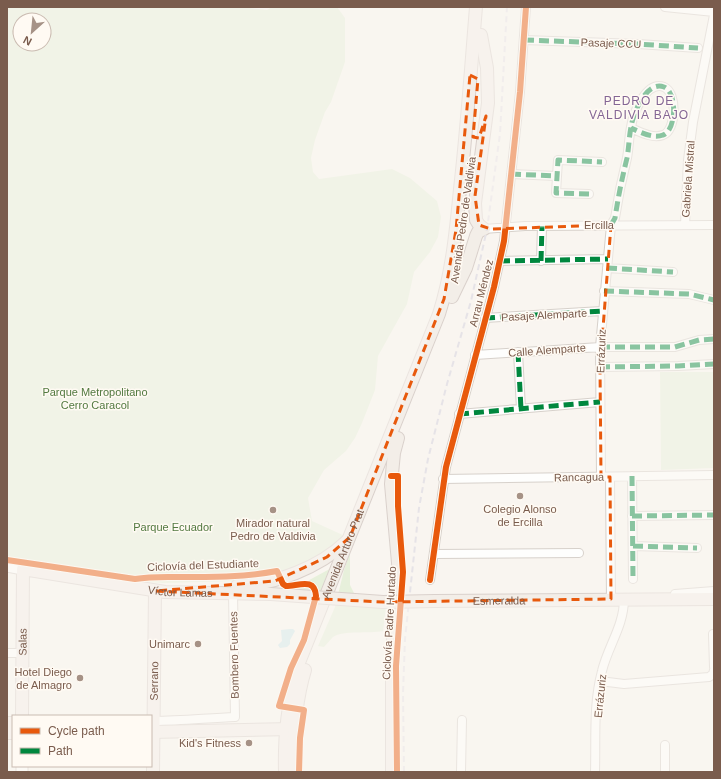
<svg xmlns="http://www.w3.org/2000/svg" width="721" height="779" viewBox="0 0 721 779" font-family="Arial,sans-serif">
  <rect width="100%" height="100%" fill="#f9f5f0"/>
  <path fill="#e7f0db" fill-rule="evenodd" d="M7,7h234l26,3 5,-3h65l8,11v44l-14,40 -6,10 -10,28 -4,18 2,14 6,7 73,-10 18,9 27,23 4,16 -3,20 -8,15 -16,20 -7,32 -29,52 -3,34 -13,33 -7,15 -9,13 -22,19 -16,28 4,23 33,15 -10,11 -41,24 -52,10 -79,2 -29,-2 -127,-19zM20,20h24v24h-24z
    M660,372h54v96l-53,2z
    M350,553v32l5,10 -1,11 32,1 -3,24c-14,3 -39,-1 -50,6 -3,3 -6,7 -9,10l-6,-1 17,-39 9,-37z
    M337,565l-12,27 -36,-1z"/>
  <path fill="#d0e8ea" d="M290,629h3l2,2 -5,9v4l-3,3 -7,1 -2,-3 4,-4 -1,-11z"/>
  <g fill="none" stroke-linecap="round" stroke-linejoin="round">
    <g stroke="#d7d1cb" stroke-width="10">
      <path id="minor" d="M665,7l49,5
        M524,40l114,4 60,4
        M511,174l45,2
        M589,194l-33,-1 2,-33 44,2
        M685,225l3,-65 5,-38 21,-107
        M484,229l41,-3 189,-1
        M500,261l108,-2
        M541,261l1,-35
        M607,268l66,4
        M604,291l85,3 25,6
        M485,318l117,-7
        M518,352l3,57
        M475,355l125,-8h75l24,-7 15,-1
        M600,367l78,-1 36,-2
        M459,414l141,-12
        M632,476l1,103
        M601,477l-1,-130 11,-122 4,-7c3,-20 7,-40 12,-60 2,-11 2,-21 4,-31 2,-13 15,-47 33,-40 14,6 12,44 -1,48 -10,4 -23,-3 -32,-7
        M610,477l1,122
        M443,479l271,-4
        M632,516l82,-1
        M633,546l64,2
        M434,554l145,-1
        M430,580l16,-113 48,-180 10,-46 16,-149 6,-85
        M675,594l39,-3
        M713,634l1,33
        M7,653h16
        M600,681l24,3 85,-7 4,-3 1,-4
        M154,721c27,0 54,-3 81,-4l-2,-124
        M665,745v27
        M461,772l1,-52
        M595,772c1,-33 -2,-68 7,-101 6,-25 22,-45 22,-72"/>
    </g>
    <g stroke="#d9d2cb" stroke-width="13">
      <path id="secondary" d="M7,566l16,3
        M22,772v-6"/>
    </g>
    <g stroke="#dad1cc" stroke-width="14">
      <g id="primary">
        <path d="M452,297l14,-29 10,-32 2,-4 6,-3 -5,-4 -3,-5 -1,-17 13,-100 -1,-35 -6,-33"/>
        <path d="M237,586c39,-2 82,-18 110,-45"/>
        <path d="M355,600l28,2"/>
        <path id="s1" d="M435,601l279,-2"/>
        <path id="s2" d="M22,716l1,-147 142,23 106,2"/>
        <path d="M7,723h6"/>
        <path d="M151,732l142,-3"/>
        <path d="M7,733h6"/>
        <path id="s3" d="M153,772l2,-181"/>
        <path id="s4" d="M285,772c-1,-39 3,-69 13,-107l141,-351c13,-41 17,-83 21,-125 7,-61 11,-121 16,-182"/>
        <path d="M293,772c0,-34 2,-69 12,-102"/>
        <path d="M392,772v-120l7,-78 -8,-90 3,-31 4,-15"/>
      </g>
    </g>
    <use href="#minor" stroke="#fefefd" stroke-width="8"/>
    <use href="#secondary" stroke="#fefefd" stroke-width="11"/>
    <use href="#primary" stroke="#f3eee8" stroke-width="12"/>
    <path stroke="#e6e3e7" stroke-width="2" stroke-dasharray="6 4" stroke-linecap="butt" d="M404,772l-1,-79 2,-54 14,-131 9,-49 19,-75 24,-83 16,-72 13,-95 7,-127"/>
    <g stroke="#dad1cc" stroke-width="14" stroke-linecap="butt">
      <path id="primary-bridge" d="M271,594l84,6
        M383,602l52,-1"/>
    </g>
    <use href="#primary-bridge" stroke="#f3eee8" stroke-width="12"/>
    <path stroke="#00873e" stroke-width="5" stroke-dasharray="10 5" stroke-linecap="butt" d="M524,40l114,4 60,4
      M511,174l45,2
      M589,194l-33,-1 2,-33 44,2
      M611,225l4,-7c3,-20 7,-40 12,-60 2,-11 2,-21 4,-31 2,-13 15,-47 33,-40 14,6 12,44 -1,48 -10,4 -23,-3 -32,-7
      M500,261l108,-2
      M541,261l1,-35
      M607,268l66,4
      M604,291l85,3 25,6
      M485,318l117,-7
      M600,347h75l24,-7 15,-1
      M518,352l3,57
      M600,367l78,-1 36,-2
      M459,414l141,-12
      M632,476l1,103
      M632,516l82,-1
      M633,546l64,2"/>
    <g stroke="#fffaf3" stroke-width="8">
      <path id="cycleway" d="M391,476h7v30l5,66 -7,94 1,106
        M7,560l128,19c17,-3 32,-2 49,-2 31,0 62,0 93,-6l6,13 3,2c12,0 29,-9 30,10l-12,44 -13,28 -12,38 25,4 -4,28 -1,34
        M430,580l16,-113 48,-180 10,-46 16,-149 6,-85"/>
    </g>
    <use href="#cycleway" stroke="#e8590c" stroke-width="6"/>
  </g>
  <path d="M0 0H721V779H0ZM470,75l8,4 -5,58 6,1 7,-22 -11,80 4,29 12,4 120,-4 -11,142 1,110h9l1,122 -228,3 -228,-11 120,-10 52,-24 23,-20 94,-238 12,-69z" fill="#f9f5f0" fill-opacity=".55" fill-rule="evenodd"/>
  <path fill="none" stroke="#e8590c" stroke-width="3" stroke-dasharray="8 5" stroke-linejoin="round" d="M470,75l8,4 -5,58 6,1 7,-22 -11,80 4,29 12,4 120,-4 -11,142 1,110h9l1,122 -228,3 -228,-11 120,-10 52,-24 23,-20 94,-238 12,-69z"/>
  <g fill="#a69286" stroke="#fffaf3" stroke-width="1.5">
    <circle cx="520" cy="496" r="4"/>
    <circle cx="273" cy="510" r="4"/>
    <circle cx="198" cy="644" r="4"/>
    <circle cx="80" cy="678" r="4"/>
    <circle cx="249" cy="743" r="4"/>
  </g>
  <g text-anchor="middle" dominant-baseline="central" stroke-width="3" stroke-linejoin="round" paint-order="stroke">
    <g font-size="11" fill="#7a5c4d" stroke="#fffaf3">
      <text transform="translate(611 43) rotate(2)">Pasaje CCU</text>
      <text transform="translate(688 179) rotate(-86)">Gabriela Mistral</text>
      <text transform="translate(463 220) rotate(-82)">Avenida Pedro de Valdivia</text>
      <text x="599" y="225">Ercilla</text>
      <text transform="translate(481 293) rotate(-76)">Arrau Méndez</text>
      <text transform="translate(544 315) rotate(-3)">Pasaje Alemparte</text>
      <text transform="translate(547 350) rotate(-4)">Calle Alemparte</text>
      <text transform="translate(601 351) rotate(-88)">Errázuriz</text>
      <text transform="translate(579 477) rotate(-1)">Rancagua</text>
      <text stroke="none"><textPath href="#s4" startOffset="228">Avenida Arturo Prat</textPath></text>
      <text transform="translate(203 565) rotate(-2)">Ciclovía del Estudiante</text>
      <text stroke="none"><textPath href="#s2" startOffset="306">Víctor Lamas</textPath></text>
      <text stroke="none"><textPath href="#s1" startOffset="64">Esmeralda</textPath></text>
      <text transform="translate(389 623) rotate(-87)">Ciclovía Padre Hurtado</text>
      <text stroke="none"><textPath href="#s2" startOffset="74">Salas</textPath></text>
      <text transform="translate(234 655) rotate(-91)">Bombero Fuentes</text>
      <text stroke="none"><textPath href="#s3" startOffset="91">Serrano</textPath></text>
      <text transform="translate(600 696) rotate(-84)">Errázuriz</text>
    </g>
    <g font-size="11" fill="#537a41" stroke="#fffaf3">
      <text x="95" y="392">Parque Metropolitano<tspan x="95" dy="13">Cerro Caracol</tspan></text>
      <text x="173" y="527">Parque Ecuador</text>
    </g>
    <g font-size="11" fill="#7a5c4d" stroke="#fffaf3" text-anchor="end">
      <text x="520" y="509" text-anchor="middle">Colegio Alonso<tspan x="520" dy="13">de Ercilla</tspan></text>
      <text x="273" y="523" text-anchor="middle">Mirador natural<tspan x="273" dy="13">Pedro de Valdivia</tspan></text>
      <text x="190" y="644">Unimarc</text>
      <text x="72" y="672">Hotel Diego<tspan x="72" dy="13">de Almagro</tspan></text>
      <text x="241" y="743">Kid's Fitness</text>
    </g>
    <g font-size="12" letter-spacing="1" fill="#846695" stroke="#fffaf3">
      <text x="639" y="101">PEDRO DE<tspan x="639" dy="14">VALDIVIA BAJO</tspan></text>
    </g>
  </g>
  <rect width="721" height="779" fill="none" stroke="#7a5c4d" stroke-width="16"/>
  <rect x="12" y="715" width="140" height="52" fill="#fffaf3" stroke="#cabbb1"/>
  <rect x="20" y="728" width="20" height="6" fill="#e8590c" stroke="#cabbb1"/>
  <text x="48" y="735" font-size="12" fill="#7a5c4d">Cycle path</text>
  <rect x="20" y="748" width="20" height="6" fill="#00873e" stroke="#cabbb1"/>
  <text x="48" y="755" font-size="12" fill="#7a5c4d">Path</text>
  <g transform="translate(32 32) rotate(207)"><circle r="19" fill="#fffaf3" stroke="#cabbb1"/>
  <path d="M0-3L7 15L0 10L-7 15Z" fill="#a69286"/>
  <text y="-6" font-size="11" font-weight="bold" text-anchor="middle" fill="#7a5c4d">N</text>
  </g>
</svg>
